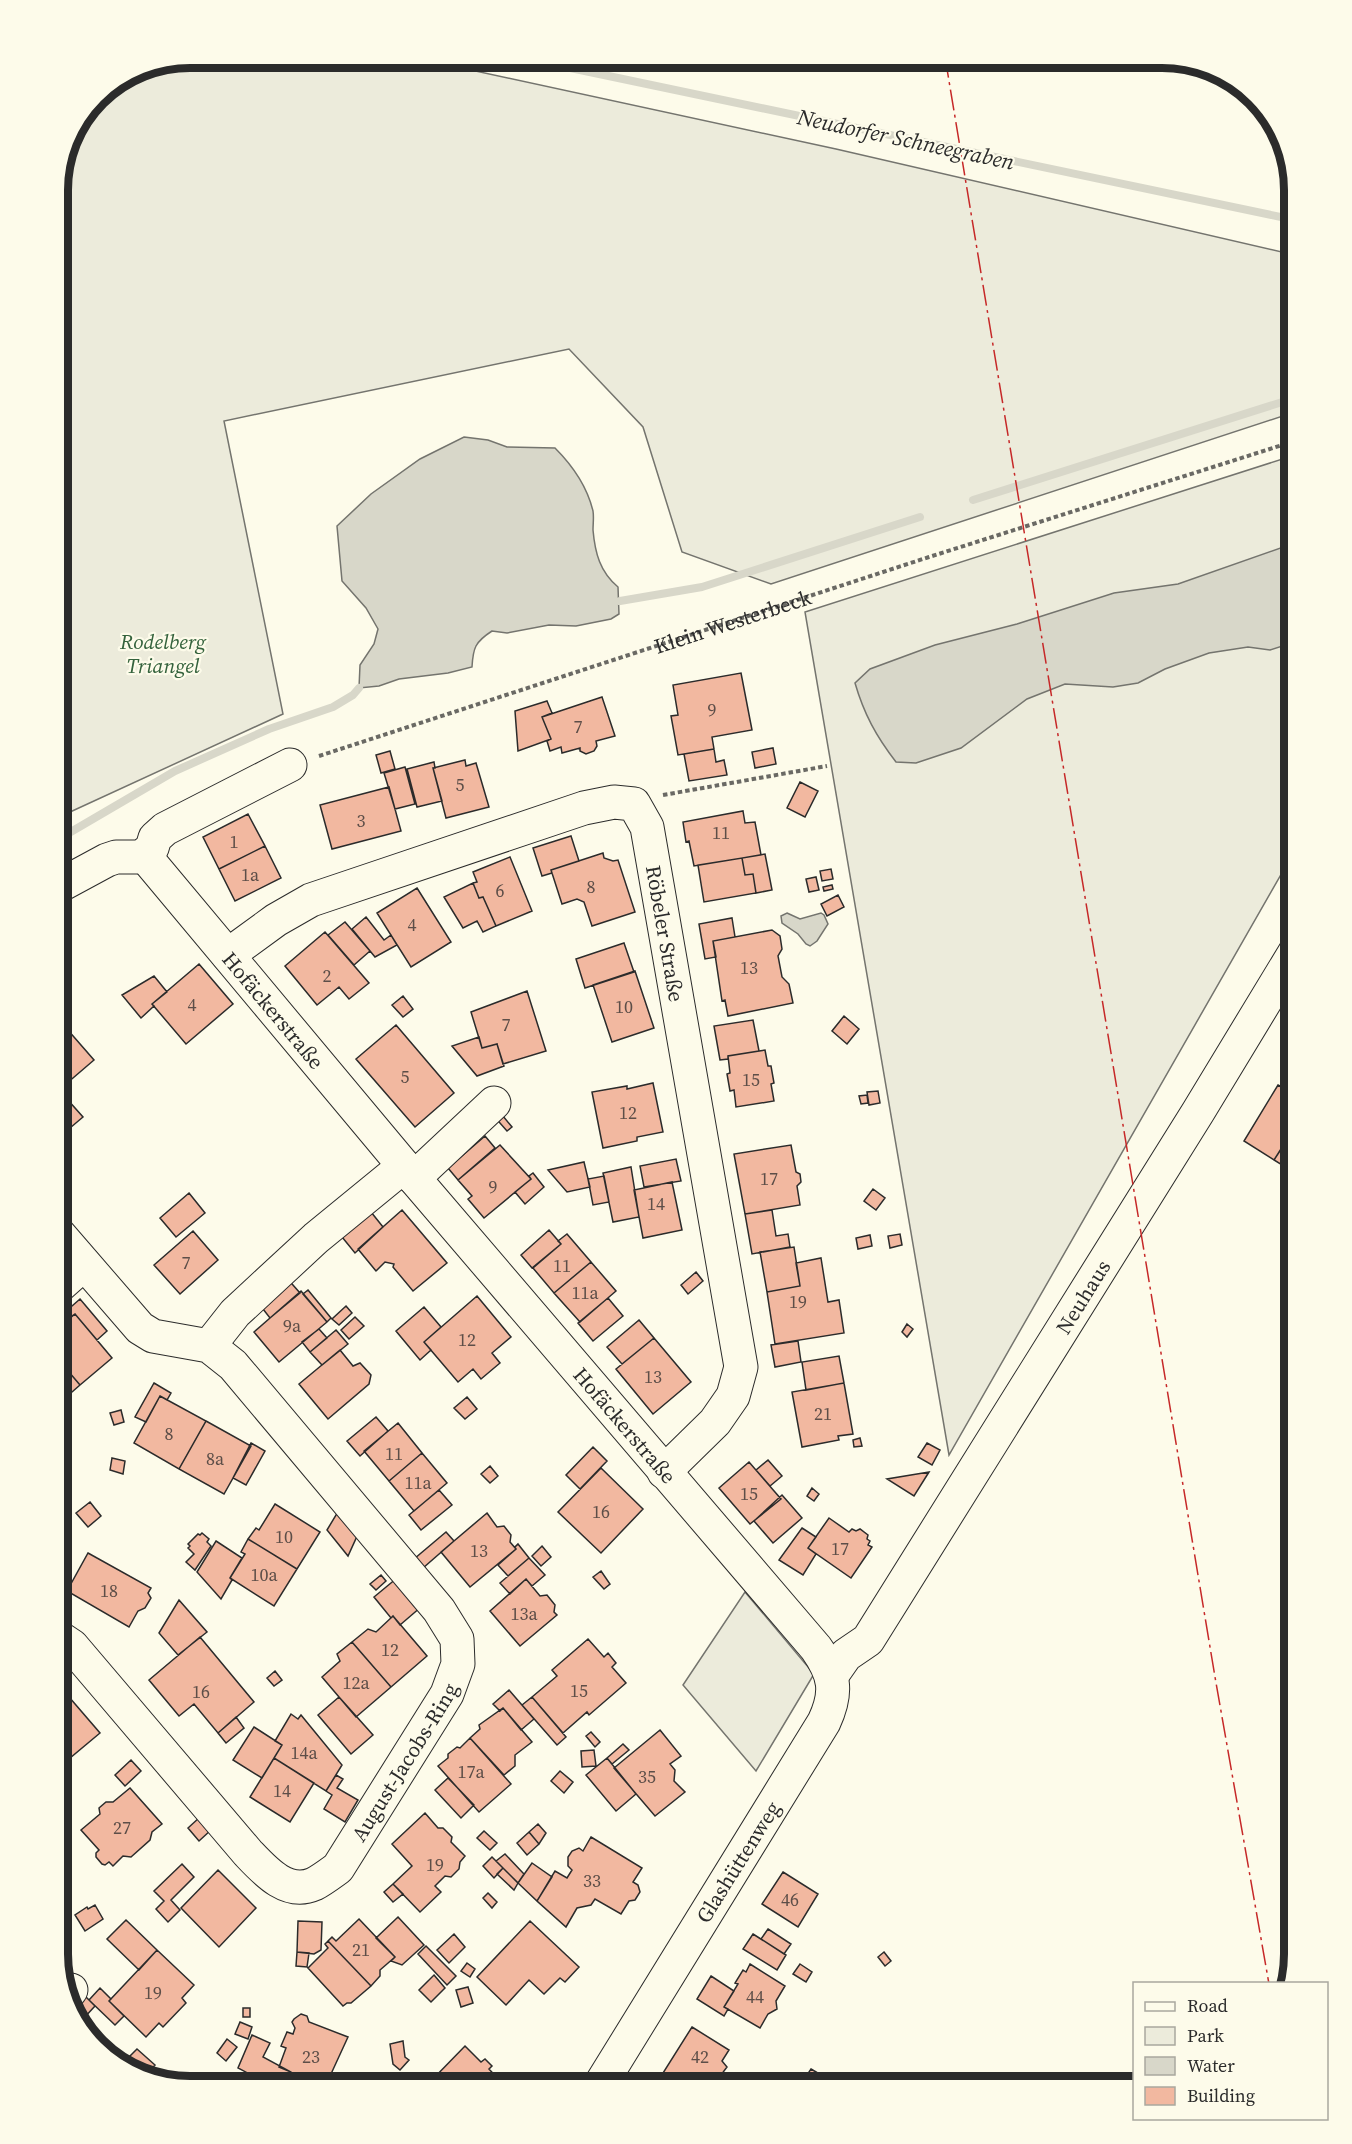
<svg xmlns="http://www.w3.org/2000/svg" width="1352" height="2144" viewBox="0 0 1352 2144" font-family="'Source Serif 4',serif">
  <rect width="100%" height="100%" fill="#fdfbea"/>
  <path fill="#ecebdb" stroke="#74746e" stroke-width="1.5" d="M189,57h222l425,92 459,106v157l-524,172 -89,-32 -39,-125 -74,-78 -345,72 59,293 -226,104v-637l10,-43 29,-43 43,-28z
    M1295,455v395l-346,605 -144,-843z
    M745,1592l69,82 -58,97 -73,-86z"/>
  <path fill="#d8d7c9" stroke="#74746e" stroke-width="1.5" d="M464,437l24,3 19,7 48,1c18,18 32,38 38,63 1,6 0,13 0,19 2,23 7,42 25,57l1,27 -8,5 -35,7 -27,-1 -42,8 -15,-2c-17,11 -19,17 -20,36l-24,6 -49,6 -20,7 -20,2 1,-23 14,-21 4,-15 -12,-21 -24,-27 -5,-55 34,-32 49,-35z
    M1289,545l6,2v95l-25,8 -22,-3 -39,6 -44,16 -27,14 -25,4 -48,-3 -38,15 -66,49 -45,15 -20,-1c-20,-26 -32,-48 -41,-79l15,-14 65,-24 82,-21 97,-31 64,-9z
    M787,913l13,6 21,-6 3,2 4,9 -11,17 -7,5 -4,-2 -8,-10 -16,-11 -1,-7z"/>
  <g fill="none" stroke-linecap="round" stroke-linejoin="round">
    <path stroke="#d8d7c9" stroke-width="8" d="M518,57l777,163
      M973,500l322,-102
      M620,601l82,-14 218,-70
      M57,840l118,-69 94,-42 64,-22 20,-12 6,-7"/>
  </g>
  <path fill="#f2b8a0" stroke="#2b2b2b" stroke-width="1.5" d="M741,673l11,57 -40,7 2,12 -36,6 -7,-39 7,-1 -5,-30z
    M602,697l13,39 -19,5 1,5 -3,5 -8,3 -6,-3v-3l-18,5 -1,-6 -11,4 -3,-10 4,-2 -9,-22z
    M547,701l5,12 -10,4 9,22 -33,12 -3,-40z
    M773,748l3,16 -21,4 -3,-16z
    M714,749l2,13 8,-2 3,15 -38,6 -5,-27z
    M390,751l5,18 -14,4 -5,-18z
    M465,760l1,6 10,-3 13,44 -43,11 -13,-50z
    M434,762l1,6h-2l9,33 -25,6 -10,-38z
    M405,767l10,37 -20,5 -11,-36z
    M800,782l18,9 -13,26 -18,-9z
    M389,787l12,44 -69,18 -12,-44z
    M743,811l2,12 10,-1 6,33 -67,11 -5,-25 -3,1 -3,-20z
    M248,814l17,32 -46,23 -16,-32z
    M571,836l8,25 -28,9 1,3 -10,3 -9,-28z
    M265,846l16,32 -46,23 -16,-32z
    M603,853l1,5 9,3 5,-1 17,52 -43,14 -8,-24 -7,-3 -15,5 -11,-34z
    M765,854l7,36 -16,3 -3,-19 -8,1 -3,-17z
    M510,857l22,54 -36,15 -13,-29 -4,1 -6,-15 4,-1 -4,-10z
    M742,858l3,17 8,-1 3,19 -52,9 -6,-37z
    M831,869l2,10 -11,2 -2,-10z
    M816,877l3,13 -10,2 -3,-13z
    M473,883l6,15 4,-1 13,29 -13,6 -6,-11 -14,7 -19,-31z
    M832,885l1,4 -9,2 -1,-4z
    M417,888l34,54 -40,25 -34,-54z
    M838,895l6,12 -17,9 -6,-12z
    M366,917l18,23 7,-5 6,10 -22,12 -23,-28z
    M732,918l3,19 -22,4 3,16 -11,2 -6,-35z
    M345,922l25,29 -16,14 -26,-30z
    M772,930l8,6 2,13 -4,7 4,21 7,7 4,19 -65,13 -3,-16 -3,1 -9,-60z
    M325,932l44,51 -20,16 -10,-12 -22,18 -32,-39z
    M624,943l10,29 -49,16 -9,-29z
    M199,964l34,40 -47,40 -34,-40z
    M635,971l19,57 -42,14 -19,-57z
    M154,976l13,16 -15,12 2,2 -13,12 -19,-23z
    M527,991l19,60 -43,13 -6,-20 -15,4 -11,-36z
    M403,996l10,13 -10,8 -11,-12z
    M844,1016l15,13 -12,15 -15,-13z
    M753,1020l6,31 -31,5v3l-8,1 -6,-34z
    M396,1025l58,68 -39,34 -59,-68z
    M67,1029l27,31 -35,30 24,27 -26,22v-102z
    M479,1037l3,11 15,-4 7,22 -27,10 -25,-30z
    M765,1050l3,16h3l3,17 -3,1 3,17 -38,6 -2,-17 -4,1 -3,-17 3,-1 -2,-17z
    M653,1083l10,49 -26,5v4l-34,7 -11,-56 35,-6v3z
    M1278,1085l17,10v33l-21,32 -30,-19z
    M878,1091l2,12 -11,2 -2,-13z
    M867,1095l1,8 -7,1 -2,-8z
    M498,1110l14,17 -5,4 -15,-17z
    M485,1136l10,12 -37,32 -10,-12z
    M1284,1144l11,7v22l-21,-13z
    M500,1145l31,34 -47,39 -16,-19 4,-3 -14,-16z
    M791,1145l5,27 4,2 1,8 -4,4 3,19 -55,9 -11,-60z
    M676,1159l5,22 -37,6 -4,-21z
    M584,1162l6,25 -23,5 -19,-22z
    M631,1167l8,50 -26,5 -10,-49z
    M533,1173l11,14 -19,17 -10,-12 16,-13 -2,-3z
    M604,1176l5,26 -16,3 -5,-26z
    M672,1182l10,48 -39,8 -9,-48z
    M873,1189l12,9 -9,12 -12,-9z
    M189,1193l16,20 -29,24 -16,-19z
    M367,1207l16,20 -28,26 -17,-21z
    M402,1210l45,53 -34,28 -20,-24 1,-3 -9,-2 -9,9 -18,-22z
    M772,1210l4,26 12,-2 2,13 -38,7 -7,-40z
    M549,1230l12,14 -29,24 -11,-13z
    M193,1231l25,29 -38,34 -26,-29z
    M567,1234l24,28 -37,31 -21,-25 28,-24 -3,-3z
    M900,1234l2,11 -12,3 -2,-12z
    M870,1235l2,11 -14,3 -2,-11z
    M794,1247l6,39 -33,6 -7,-40z
    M821,1258l7,44 11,-2 5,33 -69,11 -8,-52 33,-6 -4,-23z
    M591,1262l25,29 -36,31 -26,-29z
    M696,1272l7,9 -15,13 -7,-9z
    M285,1276l15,17 -30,25 -14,-18z
    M308,1290l23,28 -4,4 -24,-28z
    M301,1291l26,31 -48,40 -25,-30z
    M477,1296l34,41 -19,16 8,10 -19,16 -8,-10 -15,13 -34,-40z
    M608,1298l15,18 -30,25 -15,-18z
    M80,1299l27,32 -10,9 -22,-26 -6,4 -5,-5z
    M346,1306l6,7 -13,12 -7,-6z
    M424,1307l17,20 -17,15 7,8 -11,10 -24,-29z
    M75,1314l37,44 -32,27 -23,-27v-29z
    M355,1317l9,9 -15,13 -8,-9z
    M639,1320l15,18 -32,26 -15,-17z
    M907,1324l6,5 -6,8 -5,-5z
    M319,1329l8,9 -17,14 -8,-10z
    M336,1330l12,14 -26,21 -12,-13z
    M654,1338l37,44 -38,32 -37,-45z
    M798,1341l3,21 -26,5 -4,-22z
    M340,1350l13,16 7,-3 11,12 -2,9 -41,35 -29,-35z
    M839,1356l5,27 -38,7 -4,-28z
    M57,1358l23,27 -23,20z
    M154,1383l17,10 -4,7 -7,-4 -14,26 -11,-5z
    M844,1383l9,51 -15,2 1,4 -37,7 -10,-55z
    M160,1396l46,25 -27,48 -45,-26z
    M467,1397l10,12 -12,10 -11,-11z
    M121,1410l3,12 -10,3 -4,-12z
    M376,1417l12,14 -28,25 -13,-15z
    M206,1421l45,25 -27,48 -45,-25z
    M398,1423l24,30 -33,28 -25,-30z
    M860,1438l2,8 -8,1 -1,-7z
    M251,1443l14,8 -19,34 -13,-7z
    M927,1443l13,7 -8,15 -14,-8z
    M593,1447l14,14 -27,28 -14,-14z
    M422,1453l25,30 -33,28 -25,-30z
    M112,1458l13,3 -2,13 -13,-4z
    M768,1460l14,16 -12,10 -14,-16z
    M749,1462l32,37 -31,25 -31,-36z
    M490,1466l8,10 -8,7 -9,-9z
    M601,1468l42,41 -42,44 -43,-41z
    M929,1472l-15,24 -27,-17z
    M812,1488l7,6 -5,7 -7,-5z
    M439,1490l13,15 -31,25 -12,-15z
    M782,1495l20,23 -29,25 -19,-22z
    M90,1502l11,14 -13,11 -12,-14z
    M275,1504l45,28 -23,37 -49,-30 8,-11 3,2z
    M339,1510l19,24 -10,22 -21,-26z
    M487,1513l10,14 7,-1 7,9 -1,7 6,7 -46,38 -29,-35z
    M829,1518l20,14 3,-3 4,2 4,-2 8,6 -1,4 3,2 -2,4 4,2 -21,31 -43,-30z
    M802,1528l14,9 -8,11 8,6 -13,21 -24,-15z
    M446,1532l8,9 -31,27 -9,-9z
    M202,1533l7,6 -2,3 4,4 -16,24 -9,-8 8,-8 -6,-6 2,-2 -2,-2 10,-10 2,1z
    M248,1539l49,30 -23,37 -44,-28 15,-24 -4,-2z
    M216,1541l26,17 -12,20 2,2 -11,19 -24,-27z
    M518,1544l11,14 -21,18 -10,-11 18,-16 -1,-2z
    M542,1546l9,11 -10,9 -9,-10z
    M88,1553l63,35 -3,5 3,5 -6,10 -7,3 -9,16 -62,-36z
    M529,1558l16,17 -13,11 -6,-7 -16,15 -10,-11z
    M57,1561l6,3 -6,10z
    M601,1571l9,13 -6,5 -11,-12z
    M381,1575l5,6 -10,9 -6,-6z
    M397,1578l24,29 -21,18 -7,-9 -2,2 -17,-21z
    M526,1579l14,17 7,-1 8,10 -1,7 3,3 -37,31 -30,-35z
    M179,1600l28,32 -29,23 -19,-22z
    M393,1616l34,40 -36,31 -39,-45 16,-13 8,3z
    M200,1637l54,65 -36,31 -24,-29 -15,12 -30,-36z
    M588,1639l16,18 4,-4 8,10 -4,4 14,16 -37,32 -2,-3 -24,21 -31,-36 25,-21 -5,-6z
    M352,1642l39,45 -35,30 -34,-40 18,-16 -3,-7z
    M275,1671l7,9 -8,6 -7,-8z
    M57,1683l43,50 -42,35 -1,-2z
    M509,1690l25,29 -13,11 -18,-22 -3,3 -7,-7z
    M339,1697l34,38 -22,19 -33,-39z
    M532,1697l34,40 -9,8 -35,-40z
    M503,1708l29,34 -17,13v11l-11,9 -34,-37 10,-9 -1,-4z
    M291,1714l7,5 3,-4 41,50 -16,26 -52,-33 8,-13 -7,-4z
    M236,1717l8,11 -18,15 -8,-10z
    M254,1727l28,18 -20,33 -29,-18z
    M660,1730l21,26 -11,8 5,6 -1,11 11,11 -30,24 -41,-48z
    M591,1732l9,10 -5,5 -9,-11z
    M470,1738l41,46 -32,28 -41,-46 10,-8v-4l9,-7 3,1z
    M623,1744l6,6 -17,14 -5,-6z
    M594,1750l2,16 -14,1 -1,-16z
    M274,1758l40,25 -24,39 -40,-25z
    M607,1758l29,36 -20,17 -30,-36z
    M131,1760l10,11 -16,15 -10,-11z
    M560,1771l13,11 -9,11 -13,-12z
    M336,1775l7,4 -6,9 21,12 -13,22 -21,-13 8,-14 -6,-4z
    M448,1778l26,27 -13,13 -26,-28z
    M130,1788l32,36 -10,8 -2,8 -19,17 -8,-1 -10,10 -4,-4 -4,3 -3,-1 -6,-7v-4l3,-3 -18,-20 19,-16 -1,-6 7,-6h7z
    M425,1813l13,15h5l9,9 -1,5 14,14 -5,6 -1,7 -8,8 -6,-1 -10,10 6,6 -21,20 -27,-28 19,-18 -20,-22z
    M200,1817l11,13 -12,11 -11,-13z
    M538,1824l8,9 -7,11 -10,-12z
    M484,1831l13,12 -7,7 -13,-12z
    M529,1832l10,12 -12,11 -10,-12z
    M591,1837l51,31 -9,14 5,3 2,7 -5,8 -6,1 -8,13 -26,-15 -4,6 -14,3 -11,19 -29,-26 18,-30 12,7 5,-8 -4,-4v-9l4,-6 7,-3 4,3z
    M505,1854l19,20 -6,9 -22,-22z
    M492,1857l11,11 -9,10 -11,-12z
    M532,1863l20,14 -15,24 -19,-18z
    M182,1864l12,13 -23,23 9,10 -12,12 -12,-13 8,-8 -10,-10z
    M503,1868l15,15 -4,7 -17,-16z
    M218,1870l38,38 -37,39 -38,-39z
    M783,1872l35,22 -20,33 -36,-23z
    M393,1884l10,10 -10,8 -9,-10z
    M488,1893l9,9 -5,6 -9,-10z
    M95,1905l8,14 -18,12 -10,-16 12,-8 1,2z
    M398,1917l26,28 -22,20 -11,-4 4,-4 -19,-19z
    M359,1919l36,38 -15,13v6l-9,10 -43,-45 4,-4 4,4z
    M126,1920l31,30 -18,20 -32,-31z
    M298,1921l24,1 -1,28 -7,4 -17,-2z
    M530,1921l49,46 -14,15 -5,-4 -16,16 -15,-14 -23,25 -29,-28z
    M768,1929l23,15 -7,10 -23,-15z
    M454,1934l11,13 -16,16 -12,-13z
    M753,1934l33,21 -9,15 -34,-21z
    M328,1941l43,45 -20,17h-4l-4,3 -35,-38 20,-20 -3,-4z
    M426,1946l30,30 -9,9 -29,-31z
    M157,1950l37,35 -12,13 4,5 -23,24 -4,-4 -13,14 -37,-36z
    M297,1952l12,1 -2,14 -11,-1z
    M884,1952l7,9 -6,5 -7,-9z
    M467,1963l8,6 -5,8 -9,-6z
    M750,1964l35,22 -9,15 1,8 -9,5 -8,14 -36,-21 14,-23 -3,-1 8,-13 3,2z
    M800,1964l12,8 -6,10 -13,-8z
    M434,1975l11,13 -14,14 -12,-12z
    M711,1976l23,15 -10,16 4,2 -4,7 -27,-17z
    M468,1987l5,16 -12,4 -5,-17z
    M100,1988l11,11 -2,2 15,15 -9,9 -26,-25z
    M80,1991l15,15 -13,14 -2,-1 -2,3 -7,-8 -3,-10z
    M243,2008h7v9h-7z
    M301,2014l6,2 2,6 39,15 -23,50 -16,-3 -7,1 -6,-2 -5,-11 -12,-5 7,-19 -5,-2 6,-14 6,2 2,-6 -3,-6 2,-3z
    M80,2019l15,14 5,1 8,7v6l8,7 -5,5 -33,-37z
    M240,2022l12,5 -4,12 -13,-5z
    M692,2027l37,23 -7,11 5,6 -6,8 -6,-1 -8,13h-23l-21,-14z
    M252,2035l18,8 -7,14 28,15 -6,15h-11l-36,-19z
    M227,2039l10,8 -11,14 -9,-8z
    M403,2041l2,16 4,3 -9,10 -7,-6 -3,-20z
    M465,2046l16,16 4,-3 7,7 -3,3 12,13 -5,5h-58l-7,-6z
    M137,2049l18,16 -8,9 -18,-17z
    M811,2069l12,7 -6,11h-18z
    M664,2074l20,13h-28z
    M714,2076l14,9 -1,2h-20z"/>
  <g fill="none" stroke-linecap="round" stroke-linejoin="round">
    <g stroke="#2b2b2b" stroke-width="35">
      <g id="minor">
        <path id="s2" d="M144,855l270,323 402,470c19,27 22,44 8,74l-225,365"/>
        <path d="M57,887l50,-27 9,-3h21l7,-2 8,-7 3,-10 10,-9 125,-64"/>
        <path id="s3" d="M228,955l48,-35 35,-20 273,-92 30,-6 20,2 13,23 94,540 -8,29 -18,26 -51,50"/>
        <path d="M414,1178l80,-75"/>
        <path d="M57,1288l27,-24"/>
        <path d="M209,1346l26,-33 81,-75 88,-72"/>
        <path id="s4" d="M57,1636l15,10 176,207c17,18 39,43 66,31 8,-4 17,-11 24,-16l109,-174 11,-30 -1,-25 -18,-29 -206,-245 -24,-19 -56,-10 -13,-8 -83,-96"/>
        <path id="s5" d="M832,1675l14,-20 22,-15 330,-528 97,-160"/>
        <path d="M67,1995l4,-5"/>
      </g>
    </g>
    <g stroke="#6a6964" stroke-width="4" stroke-dasharray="4.5 3" stroke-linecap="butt">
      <path id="s1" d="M319,756l610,-199 366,-116"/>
      <path d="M663,795l164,-29"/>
    </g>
    <use href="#minor" stroke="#fdfbea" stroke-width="33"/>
    <path stroke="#c62828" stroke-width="1.5" stroke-dasharray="21 4.5 3 4.5" stroke-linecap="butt" d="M945,57l270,1620 54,307"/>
  </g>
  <g text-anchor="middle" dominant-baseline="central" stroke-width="4.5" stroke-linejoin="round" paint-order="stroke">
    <g font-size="18" fill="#5d4e48">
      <text x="712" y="709">9</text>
      <text x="578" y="726">7</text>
      <text x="460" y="784">5</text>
      <text x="361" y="820">3</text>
      <text x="721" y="832">11</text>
      <text x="234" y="841">1</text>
      <text x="250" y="874">1a</text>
      <text x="591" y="886">8</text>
      <text x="500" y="890">6</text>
      <text x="412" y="924">4</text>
      <text x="749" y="967">13</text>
      <text x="327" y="975">2</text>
      <text x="192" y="1004">4</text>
      <text x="624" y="1006">10</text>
      <text x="506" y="1024">7</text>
      <text x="405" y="1076">5</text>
      <text x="751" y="1079">15</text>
      <text x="628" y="1112">12</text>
      <text x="769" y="1178">17</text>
      <text x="493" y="1186">9</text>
      <text x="656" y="1203">14</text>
      <text x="186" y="1262">7</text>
      <text x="562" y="1265">11</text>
      <text x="585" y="1292">11a</text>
      <text x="798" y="1301">19</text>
      <text x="292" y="1325">9a</text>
      <text x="467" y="1339">12</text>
      <text x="653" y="1376">13</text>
      <text x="823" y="1413">21</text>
      <text x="169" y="1433">8</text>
      <text x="394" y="1453">11</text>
      <text x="215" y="1458">8a</text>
      <text x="418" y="1482">11a</text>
      <text x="749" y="1493">15</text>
      <text x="601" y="1511">16</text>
      <text x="284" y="1536">10</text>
      <text x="840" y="1548">17</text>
      <text x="479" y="1550">13</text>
      <text x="264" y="1574">10a</text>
      <text x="109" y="1590">18</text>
      <text x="524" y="1613">13a</text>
      <text x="390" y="1649">12</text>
      <text x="356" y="1682">12a</text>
      <text x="579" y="1690">15</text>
      <text x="201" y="1691">16</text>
      <text x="304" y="1752">14a</text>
      <text x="471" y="1771">17a</text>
      <text x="647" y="1776">35</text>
      <text x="282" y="1790">14</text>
      <text x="122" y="1827">27</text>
      <text x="435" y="1864">19</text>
      <text x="592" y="1880">33</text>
      <text x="790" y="1899">46</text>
      <text x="361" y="1949">21</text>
      <text x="153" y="1992">19</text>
      <text x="755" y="1996">44</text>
      <text x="311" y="2056">23</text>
      <text x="700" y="2056">42</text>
    </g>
    <g font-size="21" fill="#2b2b2b" stroke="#fdfbea">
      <text stroke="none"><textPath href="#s1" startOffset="435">Klein Westerbeck</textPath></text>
      <text stroke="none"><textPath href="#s3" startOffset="573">Röbeler Straße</textPath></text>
      <text stroke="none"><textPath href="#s2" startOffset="202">Hofäckerstraße</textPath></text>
      <text stroke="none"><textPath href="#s5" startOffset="456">Neuhaus</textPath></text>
      <text stroke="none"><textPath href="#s2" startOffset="746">Hofäckerstraße</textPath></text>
      <text stroke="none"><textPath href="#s4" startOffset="522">August-Jacobs-Ring</textPath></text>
      <text transform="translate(738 1862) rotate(-58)">Glashüttenweg</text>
    </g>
    <g font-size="21" font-style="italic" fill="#34623c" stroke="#fdfbea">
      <text x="163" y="641">Rodelberg<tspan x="163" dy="24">Triangel</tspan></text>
    </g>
    <g font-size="22" font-style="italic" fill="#2b2b2b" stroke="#fdfbea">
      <text transform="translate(906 139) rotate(12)">Neudorfer Schneegraben</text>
    </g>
  </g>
  <path d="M0 0H1352V2144H0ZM190 68H1162A122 122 0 0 1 1284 190V1954A122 122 0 0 1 1162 2076H190A122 122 0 0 1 68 1954V190A122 122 0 0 1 190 68Z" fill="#fdfbea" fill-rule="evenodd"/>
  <path fill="none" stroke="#2b2b2b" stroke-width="8" d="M190 68H1162A122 122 0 0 1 1284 190V1954A122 122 0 0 1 1162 2076H190A122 122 0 0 1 68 1954V190A122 122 0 0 1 190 68Z"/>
  <rect x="1133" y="1982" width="195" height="138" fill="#fdfbea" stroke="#a9a89e" stroke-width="1.5"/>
  <rect x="1145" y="2002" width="30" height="9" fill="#fdfbea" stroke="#a9a89e" stroke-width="1.5"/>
  <text x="1187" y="2012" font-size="18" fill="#2b2b2b">Road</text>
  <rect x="1145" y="2027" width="30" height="18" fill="#ecebdb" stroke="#a9a89e" stroke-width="1.5"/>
  <text x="1187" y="2042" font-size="18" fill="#2b2b2b">Park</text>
  <rect x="1145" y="2057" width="30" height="18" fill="#d8d7c9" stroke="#a9a89e" stroke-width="1.5"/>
  <text x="1187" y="2072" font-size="18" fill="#2b2b2b">Water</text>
  <rect x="1145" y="2087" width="30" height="18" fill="#f2b8a0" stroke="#a9a89e" stroke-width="1.5"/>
  <text x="1187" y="2102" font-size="18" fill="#2b2b2b">Building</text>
</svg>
